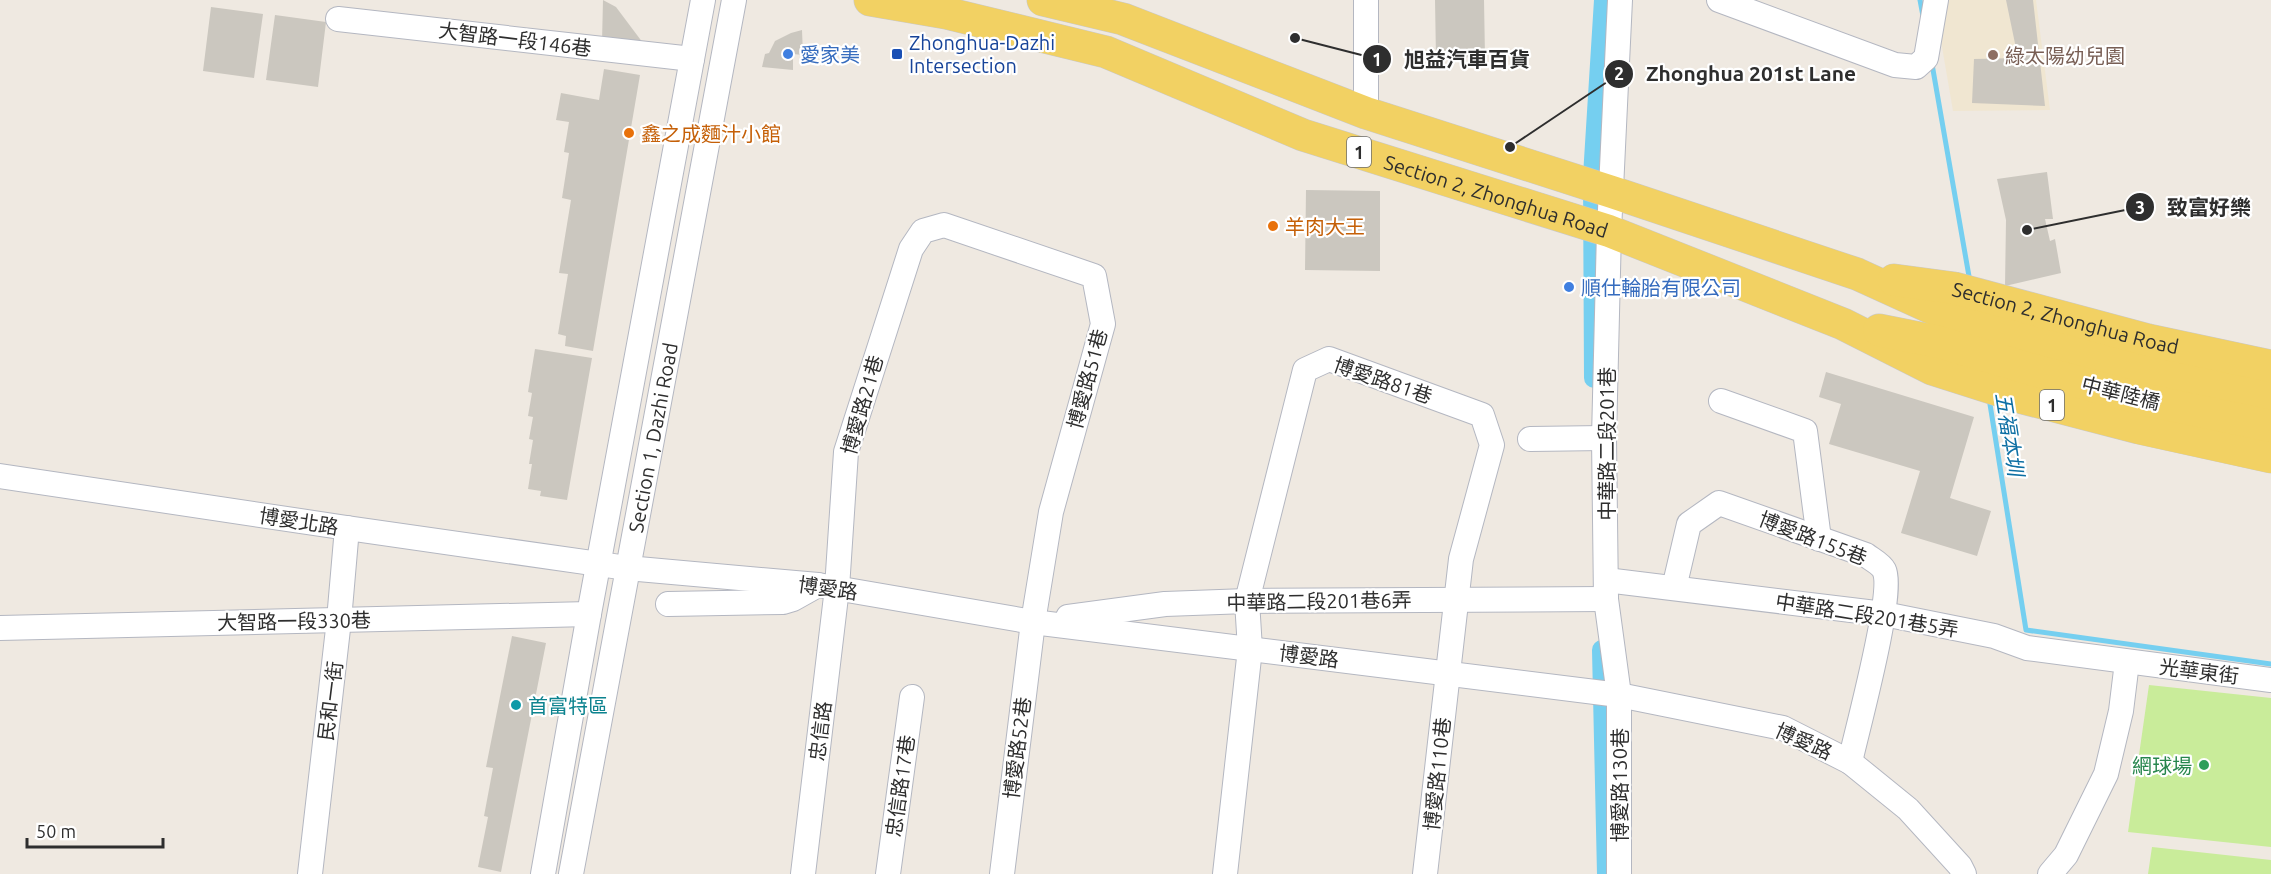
<svg xmlns="http://www.w3.org/2000/svg" width="2271" height="874" viewBox="0 0 2271 874" font-family="Ubuntu,'Noto Sans TC',sans-serif">
  <rect width="100%" height="100%" fill="#efe9e1"/>
  <path fill="#f0e6d1" d="M1934,0h102l14,110 -97,1z"/>
  <path fill="#c9ec9a" d="M2149,685l122,13v149l-143,-15z
    M2152,847l119,13v14h-123z"/>
  <g fill="none" stroke-linecap="round" stroke-linejoin="round">
    <path stroke="#75cff0" stroke-width="5" d="M1920,0l3,16
      M1932,64l38,218
      M1989,398l37,232 245,34"/>
    <path stroke="#75cff0" stroke-width="20" d="M1594,378l-1,-202 11,-176
      M1602,650l5,224"/>
  </g>
  <path fill="#cbc7bf" d="M603,0l13,7 27,36 -41,-1z
    M1435,0h49l1,57 -49,1z
    M2006,0h27l12,106 -73,-3 2,-44 44,-1z
    M211,7l52,7 -9,64 -51,-7z
    M275,15l51,7 -8,65 -52,-7z
    M802,30l1,25 -10,-1v16l-31,-3 3,-13 4,-1 6,-12 16,-8z
    M604,69l36,6 -47,276 -28,-5 1,-10 -8,-2 10,-60 -9,-1 12,-73 -9,-2 7,-45 -5,-1 5,-30 -13,-2 5,-27 38,7z
    M2047,172l6,47h-8l5,22 5,-2 6,34 -56,13 1,-66 -9,-41z
    M1306,190l74,1v80l-75,-1z
    M535,349l57,9 -25,142 -27,-4 1,-5 -13,-2 4,-25h-3l4,-24 -4,-1 4,-22 -5,-1 4,-23 -4,-1z
    M1826,372l148,45 -24,81 41,13 -14,45 -76,-23 19,-62 -91,-27 12,-40 -22,-7z
    M512,636l34,7 -45,229 -23,-5 10,-50 -4,-1 9,-48 -7,-1z"/>
  <g fill="none" stroke-linecap="round" stroke-linejoin="round">
    <g stroke="#b4b7c1" stroke-width="26">
      <g id="minor">
        <path d="M1366,0v113"/>
        <path d="M1719,0l176,65 21,2 10,-9 10,-58"/>
        <path d="M338,19l354,40"/>
        <path d="M1721,401l84,30 14,108"/>
        <path d="M1530,439l74,-1"/>
        <path d="M0,476l347,52 280,40 191,17 215,37 586,73 164,33 67,34 58,47 52,57 4,8"/>
        <path d="M1606,580l278,34 110,22 33,12 244,32"/>
        <path d="M1674,588l15,-64 30,-21 147,52c5,4 15,9 18,15 11,22 -27,160 -34,192"/>
        <path d="M668,604l115,-2 10,-3 25,-14"/>
        <path d="M1068,617l97,-13 82,-3 359,-2"/>
        <path d="M0,628l589,-14"/>
        <path d="M310,874l29,-254 8,-92"/>
        <path d="M543,874l46,-260 114,-614"/>
        <path id="s1" d="M571,874l163,-874"/>
        <path d="M803,874l34,-286 9,-136 65,-203 12,-18 21,-6 150,51 9,48 -52,188 -18,110 -31,252"/>
        <path d="M888,874l24,-177"/>
        <path d="M1225,874l25,-225 -3,-48 58,-231 24,-11 153,56 10,30 -31,114 -36,315"/>
        <path d="M1619,874v-179l-13,-96 -2,-161 5,-207 11,-231"/>
        <path d="M2050,874l16,-19 40,-81 15,-63 6,-49"/>
      </g>
    </g>
    <g stroke="#c9c9c9" stroke-width="33">
      <g id="major">
        <path id="s2" d="M870,0l76,13 160,39 197,83 306,96 234,93 89,45 91,29 116,30 132,29"/>
        <path d="M1043,0l80,19 243,94 246,79 245,82 90,41 198,55 126,26"/>
        <path id="s3" d="M1894,280l60,8 194,52 123,26"/>
        <path d="M1879,330l60,12 91,27 112,30 129,27"/>
      </g>
    </g>
    <use href="#minor" stroke="#fff" stroke-width="24"/>
    <use href="#major" stroke="#f2d163" stroke-width="32"/>
  </g>
  <g fill="#3f7fe0" stroke="#fff" stroke-width="2">
    <circle cx="788" cy="54" r="6"/>
    <circle cx="1569" cy="287" r="6"/>
  </g>
  <rect fill="#1a4fb4" stroke="#fff" stroke-width="2" x="891" y="48" width="12" height="12" rx="3"/>
  <circle fill="#8d6e63" stroke="#fff" stroke-width="2" cx="1993" cy="55" r="6"/>
  <g fill="#e8710a" stroke="#fff" stroke-width="2">
    <circle cx="629" cy="133" r="6"/>
    <circle cx="1273" cy="226" r="6"/>
  </g>
  <circle fill="#0f9aa8" stroke="#fff" stroke-width="2" cx="516" cy="705" r="6"/>
  <circle fill="#2e9e5b" stroke="#fff" stroke-width="2" cx="2204" cy="765" r="6"/>
  <g text-anchor="middle" dominant-baseline="central" stroke-width="4.5" stroke-linejoin="round" paint-order="stroke">
    <g fill="#fff" stroke="#6d6d6d" stroke-width="1.5">
      <rect x="1347" y="137" width="24" height="30" rx="4.5"/>
      <rect x="2040" y="390" width="24" height="30" rx="4.5"/>
    </g>
    <g font-size="18" font-weight="bold" fill="#2e2e2e">
      <text x="1359" y="152">1</text>
      <text x="2052" y="405">1</text>
    </g>
    <g font-size="20" fill="#2e2e2e" stroke="#fff">
      <text transform="translate(515 39) rotate(7)">大智路一段146巷</text>
      <text stroke="none"><textPath href="#s2" startOffset="658">Section 2, Zhonghua Road</textPath></text>
      <text stroke="none"><textPath href="#s3" startOffset="176">Section 2, Zhonghua Road</textPath></text>
      <text transform="translate(1087 379) rotate(-75)">博愛路51巷</text>
      <text transform="translate(1383 380) rotate(19)">博愛路81巷</text>
      <text transform="translate(2121 393) rotate(14)">中華陸橋</text>
      <text transform="translate(862 405) rotate(-74)">博愛路21巷</text>
      <text stroke="none"><textPath href="#s1" startOffset="444">Section 1, Dazhi Road</textPath></text>
      <text transform="translate(1606 444) rotate(-90)">中華路二段201巷</text>
      <text transform="translate(299 521) rotate(9)">博愛北路</text>
      <text transform="translate(1813 538) rotate(21)">博愛路155巷</text>
      <text transform="translate(828 588) rotate(8)">博愛路</text>
      <text transform="translate(1319 601) rotate(-1)">中華路二段201巷6弄</text>
      <text transform="translate(1867 615) rotate(9)">中華路二段201巷5弄</text>
      <text transform="translate(294 621) rotate(-1)">大智路一段330巷</text>
      <text transform="translate(1309 656) rotate(7)">博愛路</text>
      <text transform="translate(2199 671) rotate(7)">光華東街</text>
      <text transform="translate(330 701) rotate(-83)">民和一街</text>
      <text transform="translate(820 731) rotate(-83)">忠信路</text>
      <text transform="translate(1804 741) rotate(24)">博愛路</text>
      <text transform="translate(1017 748) rotate(-83)">博愛路52巷</text>
      <text transform="translate(1437 774) rotate(-84)">博愛路110巷</text>
      <text transform="translate(1619 785) rotate(-90)">博愛路130巷</text>
      <text transform="translate(900 786) rotate(-82)">忠信路17巷</text>
    </g>
    <g font-size="20" fill="#164399" stroke="#fff" text-anchor="start">
      <text x="909" y="42">Zhonghua-Dazhi<tspan x="909" dy="23">Intersection</tspan></text>
    </g>
    <g font-size="20" fill="#366cbe" stroke="#fff" text-anchor="start">
      <text x="800" y="54">愛家美</text>
      <text x="1581" y="287">順仕輪胎有限公司</text>
    </g>
    <g font-size="20" fill="#785e54" stroke="#fff" text-anchor="start">
      <text x="2005" y="55">綠太陽幼兒園</text>
    </g>
    <g font-size="20" fill="#c56008" stroke="#fff" text-anchor="start">
      <text x="641" y="133">鑫之成麵汁小館</text>
      <text x="1285" y="226">羊肉大王</text>
    </g>
    <g font-size="20" fill="#0d838f" stroke="#fff" text-anchor="start">
      <text x="528" y="705">首富特區</text>
    </g>
    <g font-size="20" fill="#27864d" stroke="#fff" text-anchor="end">
      <text x="2192" y="765">網球場</text>
    </g>
    <g font-size="21" font-style="italic" fill="#0d6fa3" stroke="#fff">
      <text transform="translate(2010 434) rotate(81)">五福本圳</text>
    </g>
  </g>
  <path fill="none" stroke="#2e2e2e" stroke-width="2" d="M1295 38L1377 59M1510 147L1619 74M2027 230L2140 207"/>
  <g fill="#2e2e2e" stroke="#fff" stroke-width="2">
    <circle cx="1295" cy="38" r="6"/>
    <circle cx="1510" cy="147" r="6"/>
    <circle cx="2027" cy="230" r="6"/>
    <circle cx="1377" cy="59" r="15"/>
    <circle cx="1619" cy="74" r="15"/>
    <circle cx="2140" cy="207" r="15"/>
  </g>
  <g font-size="18" text-anchor="middle" font-weight="bold" fill="#fff">
    <text x="1377" y="66">1</text>
    <text x="1619" y="80">2</text>
    <text x="2140" y="214">3</text>
  </g>
  <g font-size="21" text-anchor="middle" font-weight="bold" fill="#2e2e2e" stroke="#fff" stroke-width="4.5" stroke-linejoin="round" paint-order="stroke">
    <text x="1467" y="67">旭益汽車百貨</text>
    <text x="1751" y="81">Zhonghua 201st Lane</text>
    <text x="2209" y="215">致富好樂</text>
  </g>
  <path d="M27 838v9h136v-9" fill="none" stroke="#2e2e2e" stroke-width="3"/>
  <text x="36" y="838" font-size="18" fill="#2e2e2e" stroke="#ffffff" stroke-width="4.5" paint-order="stroke">50 m</text>
</svg>
